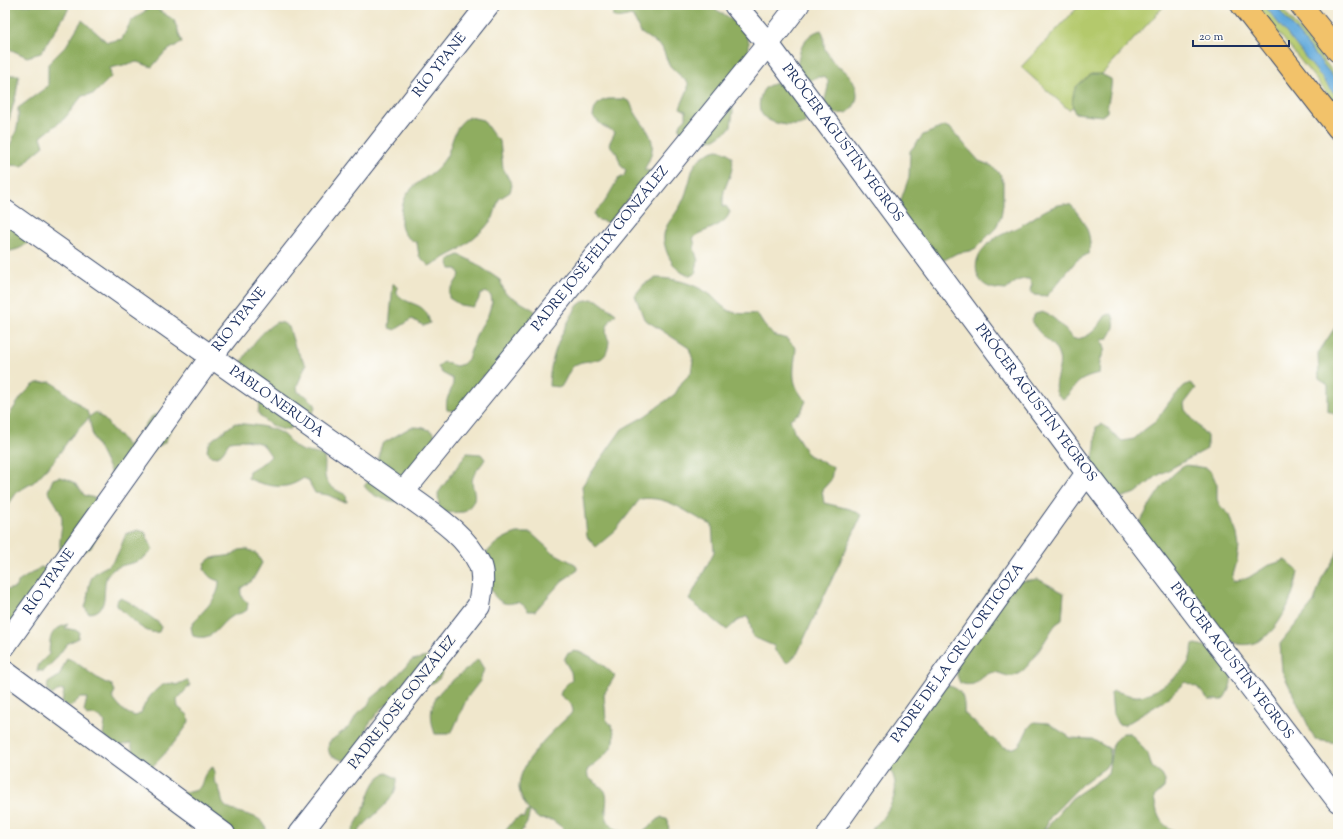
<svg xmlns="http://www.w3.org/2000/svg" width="1343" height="839" viewBox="0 0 1343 839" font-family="'Sorts Mill Goudy',serif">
  <rect width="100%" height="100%" fill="#fdfcf7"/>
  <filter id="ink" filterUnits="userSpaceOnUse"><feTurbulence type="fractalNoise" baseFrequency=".025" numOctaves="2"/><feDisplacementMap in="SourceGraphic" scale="8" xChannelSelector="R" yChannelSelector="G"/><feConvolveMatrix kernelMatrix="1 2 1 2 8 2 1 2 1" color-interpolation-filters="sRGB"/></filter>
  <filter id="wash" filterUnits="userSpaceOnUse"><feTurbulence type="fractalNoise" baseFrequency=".012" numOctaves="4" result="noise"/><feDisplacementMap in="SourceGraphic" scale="16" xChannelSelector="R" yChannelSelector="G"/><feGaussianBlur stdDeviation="0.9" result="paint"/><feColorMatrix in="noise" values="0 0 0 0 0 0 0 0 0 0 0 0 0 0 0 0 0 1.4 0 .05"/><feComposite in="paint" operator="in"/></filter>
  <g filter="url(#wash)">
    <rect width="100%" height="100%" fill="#f0e7cc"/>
    <path fill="#b4c96c" stroke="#687c65" d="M1080,5h85l-96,105 -48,-43z
      M1256,5h23l59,73v29z"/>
    <path fill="#8fad60" stroke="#556e5f" d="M5,5h63v5l-27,43 -14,4 -22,-10z
      M617,5h91l19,11 16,13 3,6 3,7v13l-17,37 1,20 -2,14 -4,5 -12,8 -13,2 -18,-7 -5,-5 2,-6 5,-5v-7l-6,-3 8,-19v-6l-19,-18 -7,-18 -21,-14 -9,-18 -14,3 -6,-2z
      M152,6l22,14 8,22 -17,10 -13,15 -15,-5 -27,6 1,9 -17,17 -12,2 -17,22 -24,19 3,9 -13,11 -8,9 -14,-1c-6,-12 5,-25 8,-37 2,-7 1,-14 1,-20l30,-22v-22l18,-18 16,-26 25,22 15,-3 9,-18z
      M821,30c5,7 1,15 5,21 3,4 7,12 11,15 2,2 6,3 8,5 13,12 18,31 2,42l-14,1 -10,-7 5,-20v-7l-5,-3h-6l-12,6 -9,-6c2,-19 3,-41 25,-47z
      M1091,74h10l10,5c2,6 -4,24 -4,33l-5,4 -27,-3c-4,-6 -3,-19 1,-26 3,-4 11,-8 15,-13z
      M5,75h14l-3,20 -11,39z
      M783,82l22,27v14c-7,3 -11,2 -18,2 -16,-2 -31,-7 -27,-26 1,-4 2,-8 5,-11 5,-4 12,-5 18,-6z
      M609,99h15l6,3c11,29 35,32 14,68l8,1 -43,52 -13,-4 -2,-6 10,-10 14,-24 6,-3 2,-6 -5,-4 -4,-12 -8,-10 6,-12 -12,-6 -10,-9c1,-11 6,-17 16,-18z
      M470,117l13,3 11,16 6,5 3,27 9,17 -2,7 -11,7 -6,19 -9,11 -25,21 -30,16 -10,-10 -2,-13c-12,-6 -17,-11 -16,-25 1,-39 29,-34 45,-61 7,-13 8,-35 24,-40z
      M945,126l6,3 28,32 13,5 9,9 2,7v22l-2,13 -6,12 -19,19 -6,3 -13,2 -13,7h-6l-40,-52 11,-31 1,-26 13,-16z
      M717,150c27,2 12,26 7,41 -1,5 -1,11 -1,16l3,-1 4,6c-6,16 -25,16 -37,26l2,7 -1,3 4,13 -3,13c-17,7 -33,-24 -31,-39 1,-10 8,-16 13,-24 5,-7 9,-17 11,-25 3,-8 3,-16 8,-23 5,-7 13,-11 21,-13z
      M1064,204l7,1c11,13 24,31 17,49l-11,6 -30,36 -13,-1 -4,-5 2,-6 -3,-5c-10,-1 -15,4 -23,11 -12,-1 -25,-2 -29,-17 -2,-9 0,-17 7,-25 8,-11 25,-16 36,-22 15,-8 27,-20 44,-22z
      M5,214l27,22c-6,12 -15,14 -27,16z
      M459,255l13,6 28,19 5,13 29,17 5,6 -50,57 -6,3 -22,36 -14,-2c-3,-15 7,-18 6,-31l-11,-6 -4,-6 5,-5 13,4 7,-2 5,-5 9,-26 11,-18 4,-13 -1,-6 -5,-4 -6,3 -2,6 -5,6 -13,-2 -11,-7v-6l11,-17 -3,-6h-7l-2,-6 4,-5z
      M656,278c18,0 36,5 52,15 8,6 13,14 22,18 7,4 19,2 27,3l7,11 9,10 14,4 9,9c-2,23 -7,35 10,53l-5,11 -11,7 4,12 14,24 25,12 -2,13 -9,10 2,13 26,6 12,6 -65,139 -10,9 -12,-12 -1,-5 -21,-9 -5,-21 -11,5 -10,9 -38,-30 25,-48 -2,-27c-26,-11 -42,-30 -72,-26l-24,31 -20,17 -9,-10 -5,-51 40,-57 23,-13 30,-22 7,-12 9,-9 2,-13 -4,-12 -45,-29 -9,-24 9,-11z
      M393,283l4,4v7c14,14 28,6 33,29l-6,3 -12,-7 -17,11 -6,-2z
      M591,299l6,1 19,14c-8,9 -13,15 -7,27 -2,28 -20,15 -34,24 -6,4 -9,15 -14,22l-12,-1c1,-31 13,-55 29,-81l6,-4z
      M1042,312c15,5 21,17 32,27 16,0 24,-12 32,-24l6,-1c5,11 2,15 -4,25l-6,1 3,9 -5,12 -1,13c-8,2 -17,4 -23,11 -5,5 -7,10 -13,14 -17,-10 0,-27 -4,-42 -4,-16 -23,-22 -27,-37l3,-6z
      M277,322l6,1 6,4 6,20 11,18 -9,21 1,6 7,3 10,9c0,17 -18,14 -26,26 -11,1 -24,-7 -31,-17l2,-14 -23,-26c5,-16 24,-43 40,-51z
      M1338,323v93l-10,-5v-26l-9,-6 -1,-26z
      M51,382l5,3 31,26 2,6 7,-5 10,9 8,11 6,4 7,10 11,-10 11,-17 5,-4 13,2 4,11 -5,13 -5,4 -47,34 -21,-42 -4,-19 -19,20 -16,23 -20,21 -17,10 -12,18v-89l17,-25 10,-10 5,-3z
      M1190,383l6,5 -12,16 1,6 22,26v13l-50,27 -21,17 -20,6 -26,-25 5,-27 1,-20 6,-3 20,17 12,-2 10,-9 11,-8 15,-21 14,-15z
      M235,423c15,2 32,2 46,10 6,4 10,11 16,15 8,6 18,3 27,9 2,7 0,12 1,19 1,10 13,15 21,19l1,7 -6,-1 -13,-6 -13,-2 -6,-11 -5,-4c-6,4 -12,7 -18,8 -10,2 -30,-3 -38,-8l1,-7 17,-10 5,-5c-2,-3 -5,-8 -8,-11 -8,-5 -25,-6 -33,-4l-7,11 -6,5 -6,-1 -4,-5 1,-6 5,-6z
      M411,427c11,0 22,1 27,12l-37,63c-14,-1 -28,-4 -37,-16 11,-10 13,-29 18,-42z
      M467,453l14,1 4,5c-3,6 -8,10 -11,16 -7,14 11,20 -10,37l-20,1 -5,-6 -1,-14z
      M1186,465l21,3 5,5 5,12v14l2,6 11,10 2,6 5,13 2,13 -2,14 -5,18 2,2 14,-3 19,-12 18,-6 13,11c-4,32 -32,94 -74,67l-86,-112c12,-21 26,-49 48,-61z
      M59,477c13,2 19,8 25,18l14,4 7,18 -14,31 -7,3 -23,2c-3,-11 1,-21 1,-33 0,-9 -9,-20 -14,-29l5,-12z
      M138,530l7,2 8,18c-4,4 -9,9 -15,11 -9,4 -25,4 -31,15 -6,13 4,37 -19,37l-3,-6c4,-10 2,-21 7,-30 5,-8 15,-9 20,-15 7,-7 10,-20 14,-28z
      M517,533h14l21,19 23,12 3,6 -16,11 -27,30h-7c-10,-15 -14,-5 -24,-8 -18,-6 -16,-34 -18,-49 8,-11 18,-17 31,-21z
      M247,549l10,5 5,9 -10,18 -11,7c-1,8 1,10 7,15l-1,7c-5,4 -9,3 -14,6 -14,5 -17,27 -40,20l-2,-9c9,-16 29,-27 28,-46 -8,-2 -11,-5 -15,-12l1,-6 6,-5 22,-3 6,-5z
      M1338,549v194l-23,-3 -33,-69 -2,-27 34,-42 8,-24 14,-22z
      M41,567l7,2 -43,71v-50l10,-2 3,-6z
      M1038,579l26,14 -2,27 -6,4c-10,13 -26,47 -42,52 -9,2 -15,-6 -24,-3 -12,5 -13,16 -30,10 -3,-6 -4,-11 -4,-18 2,-17 27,-67 38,-81z
      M119,598c8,0 33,20 41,26l1,3 -2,5c-15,4 -31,-17 -42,-26v-5z
      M68,624l-3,4 14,3 -1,7 -11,6 -13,17 -10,10h-7l2,-7 10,-10c1,-17 0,-24 19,-30z
      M1196,644l16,4c16,21 28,26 11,52h-14l-12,-13 -12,-5 -21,19 -39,24 -7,-1 -5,-10 -2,-21 2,-2c10,1 17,6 27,5 14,-2 41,-21 48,-33 3,-5 3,-12 5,-18z
      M574,651c14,1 31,15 41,25l-11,18 2,25c21,22 -1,37 -19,51l1,7c5,5 13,8 17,14 3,7 1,12 1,19 -1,15 10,21 24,24h-59l-19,-14 -13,-1 -9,-8 -3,12 -7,11h-17l11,-14 6,-3 4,1 2,-6 3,-1c-4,-7 -9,-15 -10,-23 -1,-25 33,-57 51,-73l3,-5 -2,-6 -11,-9 2,-6 10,-10 -1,-7 -7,-12 3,-6z
      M427,657l15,4 3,6 -6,12 -6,4 -20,2 -32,24 -13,16 -7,19 -13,16h-6l-12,-5 -2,-7 1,-6 21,-16 7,-12 11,-9 3,-6 17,-14 24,-25z
      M67,658c14,5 29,23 45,27l3,6 -3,6c6,9 13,17 24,19l5,-3c4,-13 21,-36 35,-28l11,-5 3,5 -13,15 1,7 10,8c0,2 1,4 1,6 -2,8 -33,44 -40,48l-13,-6 -5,-20 -12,3 -16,-10 2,-14c-6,-6 -10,-8 -18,-6l-3,-5 3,-13h-7l-10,9 -8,-4 2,-13 -7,1 -5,4 -5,-5 1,-7 11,-7z
      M478,659l6,10 -4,12 -13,17 -14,32 -5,4h-13c-15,-43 19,-50 43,-75z
      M944,685c18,2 21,13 20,28 10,8 33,32 43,35 4,1 9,0 12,-3 6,-7 7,-17 15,-23l14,1 23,15 21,1 18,10 -1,13 -4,6 -23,16 -31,32 -9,17 30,-35 36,-24 5,-32 10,-9h7l18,21 4,13 10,8 3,6 -1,7 -10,9c4,21 4,25 24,37h-310c3,-6 9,-9 13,-14 19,-27 19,-37 1,-65z
      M213,767l2,5 -1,8c2,4 5,7 6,11 2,5 1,11 5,15 10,10 44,6 41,28h-61v-4l-23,-38c29,1 13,-15 31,-25z
      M386,773l11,5c2,24 -29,38 -40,56h-6c4,-10 10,-18 14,-28 6,-13 7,-27 21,-33z
      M661,817l7,3 1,14h-28z"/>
    <path fill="#64aadb" stroke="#406c9c" d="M1264,5h11l63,78v15z"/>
  </g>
  <g filter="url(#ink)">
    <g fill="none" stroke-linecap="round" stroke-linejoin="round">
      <g stroke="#3b4b6e" stroke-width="24">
        <g id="minor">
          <path id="s1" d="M735,5l33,39 319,429 251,328"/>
          <path id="s2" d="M5,211l398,281c26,20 61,40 76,71 6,13 2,29 0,42l-179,229"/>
          <path id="s3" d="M403,492l365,-448 30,-39"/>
          <path id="s4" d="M5,645l206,-288 277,-352"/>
          <path d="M5,672l219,162"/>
          <path id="s5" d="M829,834l258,-361"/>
        </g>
      </g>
      <g stroke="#3b4b6e" stroke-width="24">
        <path id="major" d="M1242,5l96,123
          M1301,5l37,46"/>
      </g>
      <use href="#minor" stroke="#fff" stroke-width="22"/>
      <use href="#major" stroke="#f2c26a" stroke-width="22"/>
    </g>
  </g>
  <g text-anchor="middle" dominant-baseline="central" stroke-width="3" stroke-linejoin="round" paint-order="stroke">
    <g font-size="14" fill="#1b2f5e" stroke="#fdfcf7">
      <text stroke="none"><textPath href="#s4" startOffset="725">RÍO YPANE</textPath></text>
      <text stroke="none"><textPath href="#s1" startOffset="175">PRÓCER AGUSTÍN YEGROS</textPath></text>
      <text stroke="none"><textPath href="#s3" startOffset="313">PADRE JOSÉ FÉLIX GONZÁLEZ</textPath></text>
      <text stroke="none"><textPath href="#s4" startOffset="401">RÍO YPANE</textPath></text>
      <text stroke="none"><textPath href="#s2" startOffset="332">PABLO NERUDA</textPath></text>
      <text stroke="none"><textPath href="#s1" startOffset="499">PRÓCER AGUSTÍN YEGROS</textPath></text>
      <text stroke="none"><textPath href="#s4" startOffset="77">RÍO YPANE</textPath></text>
      <text stroke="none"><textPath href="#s5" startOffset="222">PADRE DE LA CRUZ ORTIGOZA</textPath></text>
      <text stroke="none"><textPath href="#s1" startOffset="823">PRÓCER AGUSTÍN YEGROS</textPath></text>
      <text transform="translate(403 703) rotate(-52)">PADRE JOSÉ GONZÁLEZ</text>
    </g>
  </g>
  <rect width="1343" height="839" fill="none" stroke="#fdfcf7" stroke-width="20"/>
  <path d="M1193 40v6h96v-6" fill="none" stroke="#1b2f5e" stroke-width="2"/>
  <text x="1199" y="40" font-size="12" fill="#1b2f5e" stroke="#fdfcf7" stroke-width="3" paint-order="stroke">20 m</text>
</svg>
